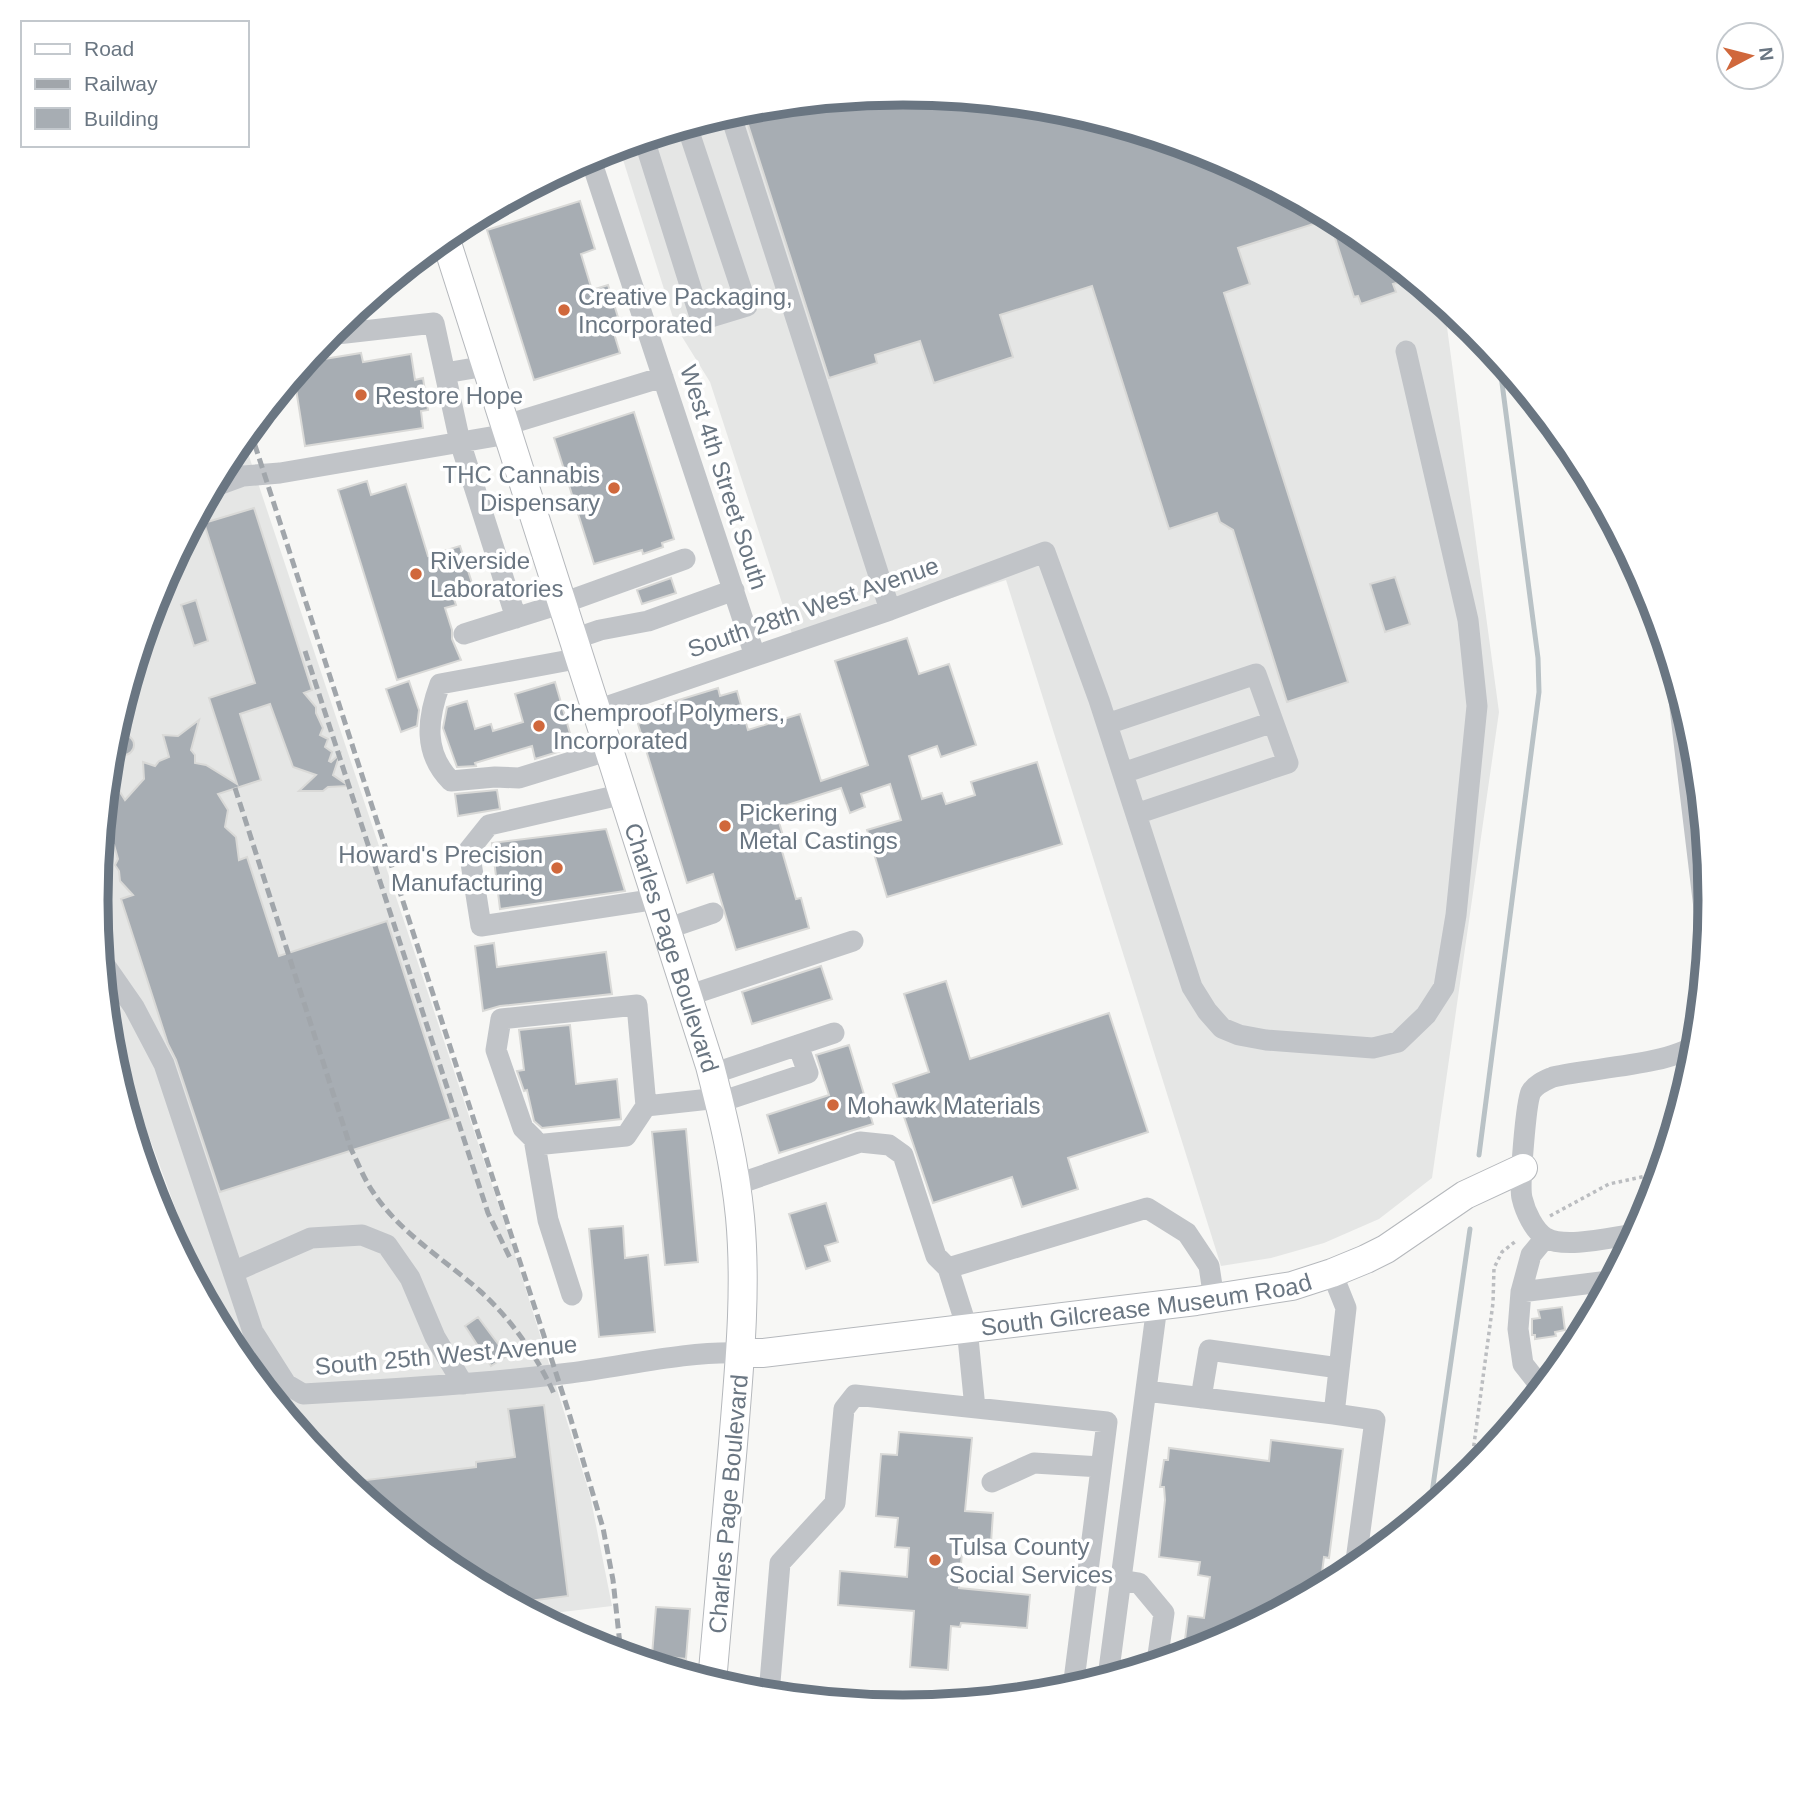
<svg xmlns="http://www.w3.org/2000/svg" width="1806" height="1800" viewBox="0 0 1806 1800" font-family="Helvetica,sans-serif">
  <rect width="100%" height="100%" fill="#f7f7f5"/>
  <path fill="#e5e6e5" d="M903,93l158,15 151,46 140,75 92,76 55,407 -67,466 -53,41 -55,24 -53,15 -50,8 -215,-686 -209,69 -87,-267 -34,-55 -57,-180 127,-39z
    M243,438l268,804 79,253 22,111 -75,9 -83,-44 -122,-100 -100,-123 -29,-54 -14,-49 -62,-168 -18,-38 -13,-139 15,-158 46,-151 75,-140z"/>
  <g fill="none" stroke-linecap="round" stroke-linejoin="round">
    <path stroke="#b9c2c6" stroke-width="5" d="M1479,1155l60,-463 -1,-34 -39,-298
      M1430,1507l40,-278"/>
  </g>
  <path fill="#a7adb3" stroke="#d9d9d7" stroke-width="2" d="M903,93l158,15 151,46 140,75 48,40 4,12 -11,3 3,8 -35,12 -3,-8 -4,1 -25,-78 -91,29 12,36 -26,9 124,389 -61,20 -54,-172 -13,-8 -3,-9 -48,16 -77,-243 -92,29 13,42 -79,26 -14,-42 -45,14 2,8 -48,15 -86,-269z
    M580,201l15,48 -14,5 11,36 16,-5 13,42 -8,3 7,23 -86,27 -47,-150z
    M361,353l2,9 48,-8 4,26 8,-2 5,32 -7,1 2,17 -118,18 -11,-70 12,-14z
    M634,412l40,127 -12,4 1,4 -20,7 -1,-4 -48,14 -40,-126z
    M367,481l4,14 35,-11 22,72 32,-10 12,37 -21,7 5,15 -11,3 7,22v9l9,21 -64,20 -59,-190z
    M254,508l58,182 -8,3 12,14v6l7,15 -3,7 8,4 -3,8 7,5 -3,9 2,1 9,-8 -7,21 16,11 -21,1 -5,4h-24l17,-16 -23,-8 -23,-63 -30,10 21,66 -43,14 10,16 -3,17 11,10 3,23 8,-3 32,99 108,-35 64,198 -231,73 -44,-132 -8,-16 -47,-145 12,-4 -13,-14 -1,-10 -4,-6 3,-6 -4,-14 -5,-3 2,-5 -8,-12 5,-52 17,27 19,-21 -1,-17 12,4 4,-5 10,-4 -6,-22 15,1 21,-16 -8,30 4,5v8l11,2 31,19 -28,-86 46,-15 -51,-160z
    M1395,577l15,47 -25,8 -15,-48z
    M671,578l5,15 -34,11 -5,-14z
    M196,600l12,41 -14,5 -13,-41z
    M907,638l12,36 30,-10 27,81 -35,12 -4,-11 -28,10 13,43 20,-6 4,11 29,-9 -4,-13 66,-20 25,82 -175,53 -20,-67 34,-10 -11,-36 -29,10 4,13 -15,6 -9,-25 -66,21 12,40 -5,2 14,48 5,-1 8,30 -73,22 -23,-76 -26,9 -49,-159 12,-4 -4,-10 72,-22 2,8 17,-5 11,39 52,-16 21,67 47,-16 -33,-104z
    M409,681l10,29 -2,16 -16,6 -15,-43z
    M555,682l19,65 -39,12 -3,-13 -57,17 1,3 -19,1 -14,-39 4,-21 20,-6 8,28 16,-5 2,7 30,-9 -8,-28z
    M114 745a10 10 0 1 1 20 0a10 10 0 1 1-20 0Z
    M497,790l3,19 -42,7 -3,-22z
    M606,829l19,62 -125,18 -8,-66z
    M494,943l3,24 109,-15 6,42 -112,12 -17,5 -8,-65z
    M821,966l11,33 -80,25 -10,-32z
    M946,981l24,78 139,-46 39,119 -80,26 10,31 -56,18 -10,-30 -79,26 -40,-119 36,-12 -25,-78z
    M570,1025l6,59 41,-5 4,40 -79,9 -8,-7 -7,-31 -3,1 -7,-20 7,-1 -5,-40z
    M849,1045l24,79 -94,29 -12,-38 62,-20 -13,-40z
    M686,1129l12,133 -33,3 -13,-133z
    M826,1203l12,39 -13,4 5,15 -24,8 -17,-55z
    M623,1226l2,32 23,-3 7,77 -56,5 -10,-108z
    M1562,1307l3,23 -10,2 1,4 -21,3v-4h-3v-16l8,-1 -2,-8z
    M478,1317l29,39 -16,10 -26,-40z
    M544,1405l24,191 -55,7 -59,-32 -85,-70 -3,-21 110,-13v-5l39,-5 -7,-48z
    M899,1432l73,6 -7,73 28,2 -2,30 -28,-2 -4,47 71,7 -3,33 -66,-5 -1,4 -9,-1 -3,44 -38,-3 4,-56 -76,-6 2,-34 67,6 2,-29 -14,-1 3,-29 -22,-2 5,-62 16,1z
    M1271,1440l72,9 -14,109 -5,-1 -4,31 -108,58 -29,9 5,-39 16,2 6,-41 -12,-2 2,-13 -41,-5 6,-57 -1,-13h-4l4,-27h4l1,-12 100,13z
    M656,1607l34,2 -4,50 -34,-4z"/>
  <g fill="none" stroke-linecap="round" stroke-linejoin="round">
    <g stroke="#b5b8bc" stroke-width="30">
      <g id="major">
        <path id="s1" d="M445,237l265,829c13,50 25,99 30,151 7,75 -1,152 -7,227 -7,79 -14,158 -21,238"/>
        <path id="s2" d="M741,1353h21l434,-52 96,-15 40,-13 34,-14 20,-10 79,-54 58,-27"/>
      </g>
    </g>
    <path stroke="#bbbdc0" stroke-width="3.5" stroke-dasharray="3.5 3.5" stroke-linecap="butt" d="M1550,1216l59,-32 51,-11
      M1470,1474l23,-171 1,-35 8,-16 14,-11"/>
    <path stroke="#c1c4c8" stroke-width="21" d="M730,113l160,497
      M644,139l57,181 46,-14 -60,-180
      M590,157l165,499
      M328,335l106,-12 26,119 56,176
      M445,373l41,-7
      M506,425l157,-48
      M213,487l30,-11 37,-3 228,-39
      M464,634l99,-31 122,-44
      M574,639l26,-9 48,-9 86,-31
      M581,658l-141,26c-13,35 -17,69 11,97l44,-4 24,1 91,-28
      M1677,683l30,250
      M597,710l293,-100 155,-58 54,148 93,287 15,24 15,17 17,7 27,5 107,8 25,-6 28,-27 18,-28 12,-72 21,-209 -9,-86 -62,-269
      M1107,724l149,-50 32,89 -152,51
      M1123,773l150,-51
      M624,794l-135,31 -20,25 12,76 176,-27
      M666,929l47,-16
      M102,961l32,46 30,57 89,268 33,52 17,10c89,-5 178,-10 267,-21 57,-7 114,-22 171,-20
      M687,996l166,-55
      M712,1074l122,-41
      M720,1102l88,-29 -10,-28
      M535,1145l91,-9 20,-30
      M735,1185l125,-43 29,3 14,10 33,101 12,12
      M1636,1234c-24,3 -70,15 -90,4 -12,-7 -21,-27 -24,-40 -3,-12 4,-96 9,-106 5,-8 13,-11 22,-15 38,-9 114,-12 143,-32
      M233,1272l78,-34 51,-3 25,10 23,33 25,59 28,47
      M1521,1292l80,-10
      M572,1295l-24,-75 -14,-81 -11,-11 -27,-78 5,-31 136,-14 9,101 73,-8
      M1542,1388l-19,-24 -5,-35 3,-37 10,-37 14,-17
      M1146,1391l188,23 12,-106 -14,-35
      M1201,1398l8,-48 130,18
      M975,1408l-8,-80 -19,-60 199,-60 40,25 22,33 5,33
      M1334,1414l41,6 -20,148
      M992,1482l42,-19 67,4
      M1120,1580l19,3 25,30 -7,49
      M1108,1677l49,-371
      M769,1694l11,-131 55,-60 9,-94 11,-14 252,27 -34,266"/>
    <use href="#major" stroke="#fff" stroke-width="28"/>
    <path stroke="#a1a6ab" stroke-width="5" stroke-dasharray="10 5" stroke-linecap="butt" d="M250,430l319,983 34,115 10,52 8,74
      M305,651l183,562 23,47
      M235,788l116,361c7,14 13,30 22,43 27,41 71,67 107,99 31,28 58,66 75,105"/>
  </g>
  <g fill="#d0683c" stroke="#fff" stroke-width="2.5">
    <circle cx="564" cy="310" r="7"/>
    <circle cx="361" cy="395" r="7"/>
    <circle cx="614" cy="488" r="7"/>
    <circle cx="416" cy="574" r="7"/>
    <circle cx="539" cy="726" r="7"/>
    <circle cx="725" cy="826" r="7"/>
    <circle cx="557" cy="868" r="7"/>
    <circle cx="833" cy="1105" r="7"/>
    <circle cx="935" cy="1560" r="7"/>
  </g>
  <g text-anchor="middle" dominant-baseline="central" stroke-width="7" stroke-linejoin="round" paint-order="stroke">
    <g font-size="24" fill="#6a7682" stroke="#fff" text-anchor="start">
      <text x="578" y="296">Creative Packaging,<tspan x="578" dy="28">Incorporated</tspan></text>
      <text x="375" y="395">Restore Hope</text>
      <text x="600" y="474" text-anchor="end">THC Cannabis<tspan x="600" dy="28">Dispensary</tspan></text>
      <text x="430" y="560">Riverside<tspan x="430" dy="28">Laboratories</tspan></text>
      <text x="553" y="712">Chemproof Polymers,<tspan x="553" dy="28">Incorporated</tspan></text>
      <text x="739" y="812">Pickering<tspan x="739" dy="28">Metal Castings</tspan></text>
      <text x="543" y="854" text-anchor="end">Howard's Precision<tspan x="543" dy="28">Manufacturing</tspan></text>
      <text x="847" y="1105">Mohawk Materials</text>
      <text x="949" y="1546">Tulsa County<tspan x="949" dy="28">Social Services</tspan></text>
    </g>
    <g font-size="24" fill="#6a7682" stroke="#fff">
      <text transform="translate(724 477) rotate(72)">West 4th Street South</text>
      <text transform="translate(813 607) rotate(-19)">South 28th West Avenue</text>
      <text stroke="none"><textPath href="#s1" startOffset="746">Charles Page Boulevard</textPath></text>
      <text stroke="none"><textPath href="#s2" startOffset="408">South Gilcrease Museum Road</textPath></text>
      <text transform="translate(446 1355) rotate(-5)">South 25th West Avenue</text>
      <text transform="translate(728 1504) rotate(-85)">Charles Page Boulevard</text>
    </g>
  </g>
  <path d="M0 0H1806V1800H0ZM108 900a795 795 0 1 1 1590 0a795 795 0 1 1-1590 0Z" fill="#fff" fill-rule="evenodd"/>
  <path fill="none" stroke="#6a7682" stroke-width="9" d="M108 900a795 795 0 1 1 1590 0a795 795 0 1 1-1590 0Z"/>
  <rect x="21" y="21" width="228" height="126" fill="#ffffff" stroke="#c3c8cd" stroke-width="2"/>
  <rect x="35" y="44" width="35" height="10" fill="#ffffff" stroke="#c3c8cd" stroke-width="2"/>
  <text x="84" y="56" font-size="21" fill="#6a7682">Road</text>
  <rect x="35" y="79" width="35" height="10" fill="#a1a6ab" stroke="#c3c8cd" stroke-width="2"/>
  <text x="84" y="91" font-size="21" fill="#6a7682">Railway</text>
  <rect x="35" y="108" width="35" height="21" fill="#a7adb3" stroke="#c3c8cd" stroke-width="2"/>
  <text x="84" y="126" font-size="21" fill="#6a7682">Building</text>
  <g transform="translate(1750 56) rotate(83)"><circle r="33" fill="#ffffff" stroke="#c3c8cd" stroke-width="2"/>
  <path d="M0-5L12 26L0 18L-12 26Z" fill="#d0683c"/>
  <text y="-10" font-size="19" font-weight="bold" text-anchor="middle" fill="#6a7682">N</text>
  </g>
</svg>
